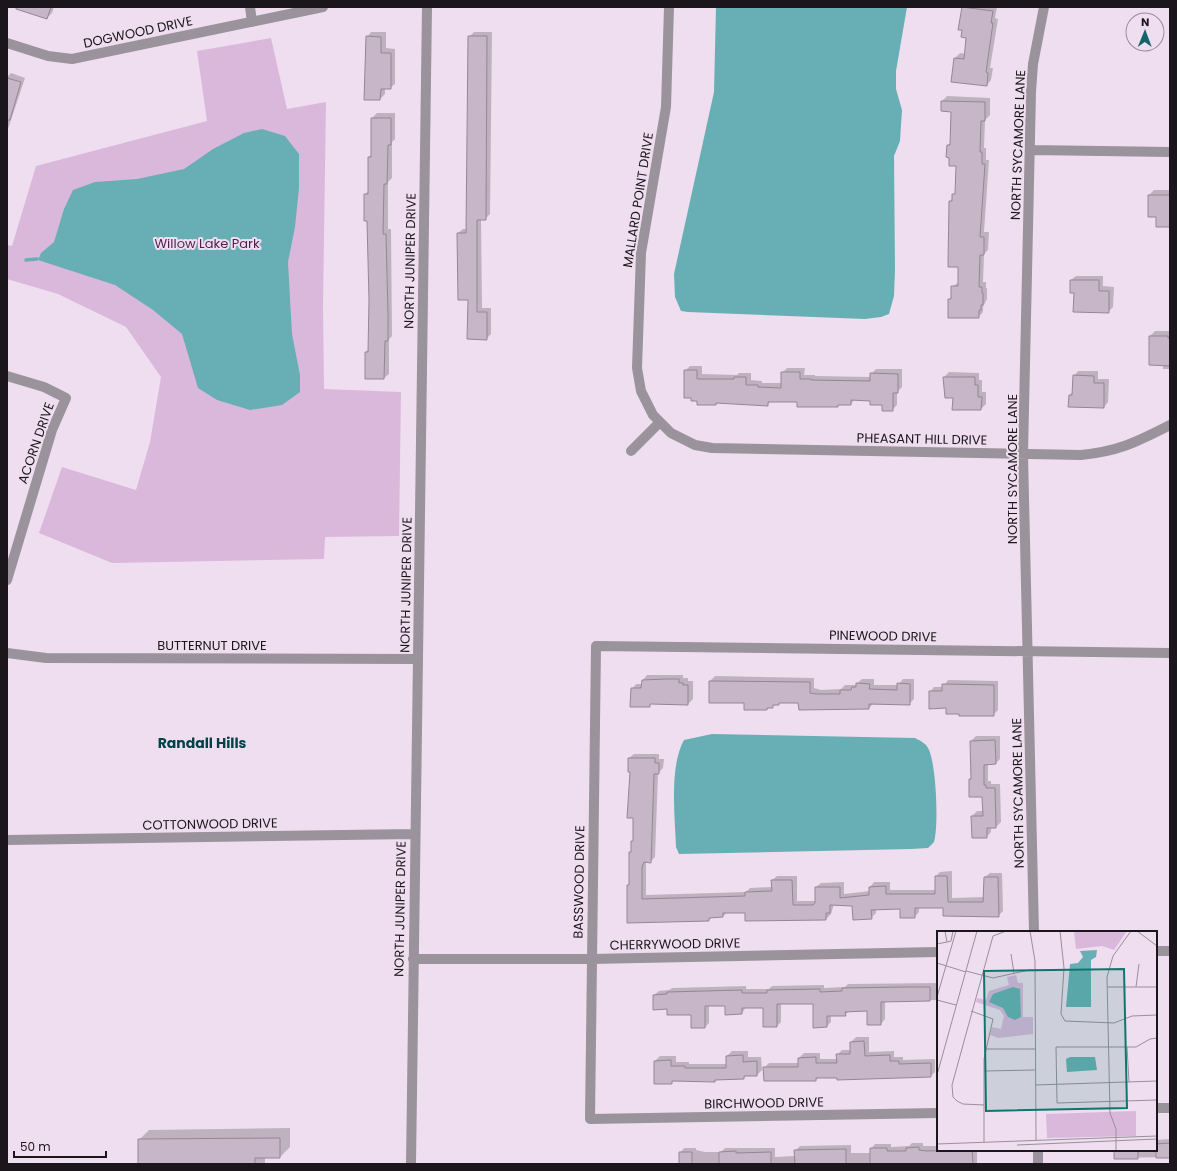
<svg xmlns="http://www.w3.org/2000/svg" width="1177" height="1171" viewBox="0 0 1177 1171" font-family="Poppins,sans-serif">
  <rect width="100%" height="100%" fill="#efdeef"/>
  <path fill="#dab8dc" d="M271,38l16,71 39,-7 -3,203 1,84 77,3 -2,144 -74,1 -1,22 -212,4 -73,-30 23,-66 74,23 14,-48 11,-65 -35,-50 -68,-33 -51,-15v-34l5,1 24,-80 171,-45 -10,-70z"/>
  <path fill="#68afb5" d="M716,7h191l-11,64v18l6,21 -2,31 -6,15 1,113 -1,27 -5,18 -8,3 -16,2 -177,-7 -7,-1 -6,-14 -1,-23 40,-182z
    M262,129l23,7 14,18v34l-4,39 -7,35 4,72 8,41v17l-18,13 -32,5 -33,-10 -19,-12 -16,-54 -29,-24 -38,-25 -77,-25 3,-7 13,-11 10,-33 9,-19 22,-8 42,-3 47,-10 29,-20 31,-16z
    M712,734l203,4c6,3 12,6 14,12 7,15 10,75 5,92l-6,6 -17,1 -232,5 -3,-7c-1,-31 -7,-80 8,-107z"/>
  <path fill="#0003" d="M36,7h18l-2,6 -5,5z
    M963,7h34l-2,11 3,1 -8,49h3l-2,12 -4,5 -35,-4 3,-23 5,-5 6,1 2,-17 -5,-7 -3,-1z
    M371,32h15v16l9,1v35l-5,4h-5v6l-5,5 -13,-62z
    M474,32h18l-2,182 -5,5h-4l1,89h9v26l-5,5 -17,-40 -11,-66 5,-4h4l2,-192z
    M11,73l14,5 -18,54v-55z
    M947,96l43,2v17l-5,5 -1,28h2v12h3l-5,72h5l-1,18 -4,4 -1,28h3v6h1v11l-4,8v5l-5,5 -29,-17 3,-4v-9l7,-5v-16l-9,-64 6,-10 1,-27 -7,-8 -2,-12 3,-3 1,-31 -10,-10z
    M377,113h18v26l-3,3v36l-4,4v47h3l1,107 -3,3v35l-5,4 -18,-26 3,-3 1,-49 -2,-80 -3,-26 4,-3v-34l3,-3v-36z
    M1154,190h16v36l-13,-10h-8v-21z
    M1076,276h27v10l11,1 -1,20 -5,5 -33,-20 -4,-12z
    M1155,331h15v38h-7v-5l-13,-28z
    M690,366h12v8l35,1 2,-2h12v7l11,1v2h20v-10l5,-5h18l-1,7h11v1l56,1v-3l5,-5h26v18l-5,5v13l-5,5 -21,-10 -16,-1 -4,5h-12l-2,2 -39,-5h-27l-4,4 -49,-3 -2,2 -18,-4 -13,-29z
    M1078,371h20v8h11l-1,23 -4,5 -34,-12 3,-4 1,-15z
    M949,372l30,1v7h3v12h4v12l-5,5 -27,-11 -10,-21z
    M647,675h36v3h5v3h5v18l-5,5 -36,-1 -3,3 -17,-17 4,-5h6l1,-4z
    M715,676l99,2v10l7,2 20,-1 4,-4h10l7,-6h12v6h24l5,-6h11v20l-5,5h-36l-4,4 -88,-6 -14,7 -22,-7 -35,-21z
    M948,680l50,1v29l-5,5 -33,-2 -13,-6 -17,-15 4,-5h9z
    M976,736h24v23l-4,4 -8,1v17h3v3h9l1,38 -5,5h-5v5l-5,5 -14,-21 5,-5h6v-15l-13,-17 2,-2 -1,-36z
    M634,754h25v5h5l-1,9 -5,5 -3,84 -5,5 -4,-1v34l100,-3 4,-4 22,-1v-7l5,-4h20v25h19v-14l5,-4 23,-1v12l26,-3v-4l4,-5h16v8h46v-14l4,-4 12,-1v27l33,-1v-20l5,-4h12l1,38 -5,5 -54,-9h-25v5l-5,5 -13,-9 -25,1v4l-5,5 -18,-13 -19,-1 -3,10 -5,5 -80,1v-8h-18l-5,4 -11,1 -3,3 -81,2v-37l2,-2v-30l2,-3 2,-11v-22l-5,-59z
    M938,983v17l-53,1v18l-4,5h-13v-14l-19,1 -4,4h-14v7l-4,4 -13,-23h-33v19l-4,4h-13v-19h-18l-4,6h-16v-8h-17v18l-4,4 -13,-13 -24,-6 -14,-13 5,-4 10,-1 3,-2 74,-2v3h23l3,-3 52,-1v3l21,-1 3,-3z
    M856,1037h13v15l25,-1v6h9v3l32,-1v13l-4,4 -112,1 -3,3 -52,-12 5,-5h30v-5l5,-5h16v6h17v-4l5,-5h9v-8z
    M732,1051h16v6h13l1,13 -5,5h-11l-2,3 -26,1 -3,2 -41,-1 -3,3 -16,-22 5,-5h16v6h13v2h38v-8z
    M290,1128v19l-10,10h-15v7h-126v-24l10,-10z
    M1170,1139v18l-55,1v-8h41v-10z
    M912,1143h11v3h15v4h39v14h-297v-11l4,-5h12v2l9,2h16l4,-4h50v9l20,-1v-5l5,-5 51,-1v8h20v-4l4,-5h16v3l18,-1z"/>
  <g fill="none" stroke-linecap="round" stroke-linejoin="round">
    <path stroke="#68afb5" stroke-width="3.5" d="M26,260l11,-1"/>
  </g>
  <path fill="#c6b6c7" stroke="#958696" d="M16,7h35l-4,12 -31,-10z
    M962,7l31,4 -2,12h2l-7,49 2,1 -1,13 -36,-4 3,-24 10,1 2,-21 -5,-1 1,-7h-4z
    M366,36l15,1v16h10v36h-10l-1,11h-16z
    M468,36h19l-1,184h-9v92h10v28l-20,-1 1,-39h-10l-1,-67h9z
    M7,78l14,4 -11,38h-3z
    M941,101l44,1v19h-4l-1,31h2v12h3l-5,73h4v18h-4l-1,32h3v6h1v12h-2v5h-2v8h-31v-19h3v-13h7v-19h-10l1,-66h3v-7h3l1,-28h-7v-8l-3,-1 1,-12h3l1,-33 -10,-1z
    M371,118h20v27h-3l-1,39h-3l-1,50h3l2,80v27h-3l-1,38h-19v-27h3l1,-52 -2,-79h-3v-27h4v-37h3z
    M1148,195h22v32h-14v-10h-8z
    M1070,280h29v11h10v22l-36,-1 1,-19h-4z
    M1149,336h19v2h2v28l-21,-1z
    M684,370h13v9h37v-2h12v8h12v2l23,1v-16h19v7h11v1l59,1v-8l28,1v19h-5v18h-11v-6h-12v-4l-19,-1v5h-13v2h-41v-5h-29v4l-52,-3v2h-19v-4h-6v-3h-7z
    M1073,375l21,1v7h10v25l-36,-1 1,-12h3z
    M943,377h32v8h3v12h4l-1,13h-29l1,-12h-8z
    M667,679h12v4h4v2h5v20l-38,-1v3h-20l1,-19h10l1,-8z
    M709,681l101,1v11l6,1h24v-4h11l1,-3h4v-4l14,1 -1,5 28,1v-7l13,1v21l-41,-1v5l-70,1 -1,-7h-19v2h-6v3h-6v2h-23v-7h-35z
    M942,684l52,1v31h-35v-2h-13v-6l-17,1v-18h13z
    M995,740l1,24 -12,1v20h2v3h9l1,40h-9v10h-15l-1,-22h12l-1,-19h-13v-18h2l-1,-38z
    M628,758h27v5h4v11h-5l-3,89 -7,-1 -2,5v32l103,-3v-4l27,-1 -1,-11h21l1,25h20l2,-2v-16h25v11l29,-3v-8l17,-1v8h49v-18h12l1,26h35l1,-25h14l1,40 -56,-1v-8h-28v10h-15v-9l-29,1 1,9 -19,1 -1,-14 -22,-1v8h-4v7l-81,1v-8h-22v4l-14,1v3l-82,2v-38h2v-33h2v-11h2v-23h-6l3,-46h-2z
    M906,987h24v14l-49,1v23h-14v-14l-22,1 1,4h-19v11l-14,1v-24h-36v23h-14v-19h-21v6l-17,1v-9h-20v22h-14v-13h-24v-6l-14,1v-15l14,-1v-2l75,-2v3h25v-3l53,-1v3l22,-1v-3z
    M864,1041l1,15 25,-1v6h9v3l32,-1v14l-94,3v-2h-21v3h-52l-1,-14h35v-9l18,-1v6h21l-1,-9h14v-12z
    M743,1055v7l14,-1v15h-13v3l-29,1v2l-43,-1v3h-18v-23l17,-1v6h14v2h41v-12z
    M280,1138v20h-25v6h-117v-25z
    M1170,1143v15h-14v-14z
    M919,1147v3l8,1 45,-1 1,14h-103v-16h17v3h19v-3z
    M846,1149v15h-51l-1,-14z
    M1114,1150h24v9h-24z
    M736,1151v2l35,-1v12h-52v-12z
    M679,1152h13v12h-13z"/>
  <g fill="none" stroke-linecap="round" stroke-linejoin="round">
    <path stroke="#9a939b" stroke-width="10" d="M250,7l2,15
      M669,7l-3,100 -25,146 -4,115 4,23 12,24 18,18 24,12 17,3 369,7c39,-4 55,-13 89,-30
      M7,43l41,13 24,3 251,-52
      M1030,150l140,2
      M7,376l37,11 22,11 -14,32 -45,150
      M631,451l29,-29
      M7,653l39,5 372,1
      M7,840l407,-6
      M1034,932l-11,-478 8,-362 2,-28 11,-57
      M1156,951h14
      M413,959h178l347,-7
      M1156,1108h14
      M938,1113l-348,6 6,-473 574,7
      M1038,1150v14
      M411,1164l16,-1157"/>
  </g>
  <g text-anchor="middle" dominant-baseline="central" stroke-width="4" stroke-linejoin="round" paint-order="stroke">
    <g font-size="13" fill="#1b151c" stroke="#efdeef">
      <text transform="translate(138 32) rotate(-12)">DOGWOOD DRIVE</text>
      <text transform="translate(1018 145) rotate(-88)">NORTH SYCAMORE LANE</text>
      <text transform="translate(638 200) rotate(-81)">MALLARD POINT DRIVE</text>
      <text transform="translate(410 261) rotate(-89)">NORTH JUNIPER DRIVE</text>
      <text transform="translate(922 439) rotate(1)">PHEASANT HILL DRIVE</text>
      <text transform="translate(36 443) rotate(-71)">ACORN DRIVE</text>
      <text transform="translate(1012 469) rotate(-90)">NORTH SYCAMORE LANE</text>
      <text transform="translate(406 585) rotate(-89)">NORTH JUNIPER DRIVE</text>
      <text transform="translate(883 636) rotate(1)">PINEWOOD DRIVE</text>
      <text x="212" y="645">BUTTERNUT DRIVE</text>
      <text transform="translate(1018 793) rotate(-91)">NORTH SYCAMORE LANE</text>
      <text transform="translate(210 824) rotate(-1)">COTTONWOOD DRIVE</text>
      <text transform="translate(579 882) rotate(-89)">BASSWOOD DRIVE</text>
      <text transform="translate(400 909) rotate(-89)">NORTH JUNIPER DRIVE</text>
      <text transform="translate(675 944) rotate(-1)">CHERRYWOOD DRIVE</text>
      <text transform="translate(764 1103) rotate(-1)">BIRCHWOOD DRIVE</text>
    </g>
    <g font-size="13" fill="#4f1f52" stroke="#efdeef">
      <text x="207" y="243">Willow Lake Park</text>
    </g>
    <g font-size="14" font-weight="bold" fill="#004247" stroke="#efdeef">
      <text x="202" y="743">Randall Hills</text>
    </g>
  </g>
  <g transform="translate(937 931)">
    <rect width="220" height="220" fill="#efdeef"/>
    <path d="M137,0h53l-13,19 -12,-4 -26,3zM79,44l2,8h5v34h10v17l-35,4 -8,-3 2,-8 9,2 3,-13 -4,-6 -24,-8 1,-4 9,2 3,-9 20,-6 -2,-8zM199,180v25l-89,2 -1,-24z" fill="#dab8dc"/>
    <path d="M160,19l-1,7 -5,3v47h-25l4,-43 8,-1 5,-6 -3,-6zM76,56l7,2 1,28 -6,3 -7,-3 -5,-9 -14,-6 4,-8zM133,126h25l2,13 -30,2 -1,-13z" fill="#68afb5"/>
    <path fill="none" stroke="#9a8e9b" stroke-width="1" d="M93,0l5,30 1,179M123,0l4,37 -3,46 4,7 49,2 18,-7 25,-1M200,0l20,15M10,11l4,-1 2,-10M0,13l10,-2 -2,-11M74,23l3,19M0,32l29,9M29,40l27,7 36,-8h35M170,56h50M199,56l3,-23M0,66l19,-66M0,69l19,5M34,80l22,8 -9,40v83M220,107l-7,1 -14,8h-80l1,56 100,-3M190,116l2,35M48,118h50M47,140l51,-1M0,144l40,-144M98,154l122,-4M47,174l-21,-1 -6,-3 -4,-4 -1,-12 41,-149 13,-5M0,213l220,-8M80,214l140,-6M179,220v-22l-6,-16 -3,-136 6,-21 18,-25"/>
    <path fill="#0f766e" fill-opacity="0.15" stroke="#0f766e" stroke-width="2" d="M187,38l3,139 -141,3 -2,-140z"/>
    <rect width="220" height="220" fill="none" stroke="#1b151c" stroke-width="2"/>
  </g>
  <rect width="1177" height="1171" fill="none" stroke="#1b151c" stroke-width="16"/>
  <g transform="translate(1145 32) rotate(1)"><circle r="19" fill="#efdeef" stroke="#9a8e9b"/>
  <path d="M0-3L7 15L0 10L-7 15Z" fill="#146369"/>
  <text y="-6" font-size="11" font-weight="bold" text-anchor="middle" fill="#1b151c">N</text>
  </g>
  <path d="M14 1151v6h92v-6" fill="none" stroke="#1b151c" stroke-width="2"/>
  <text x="20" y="1151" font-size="12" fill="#1b151c" stroke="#efdeef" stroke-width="3" paint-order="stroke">50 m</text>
</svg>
